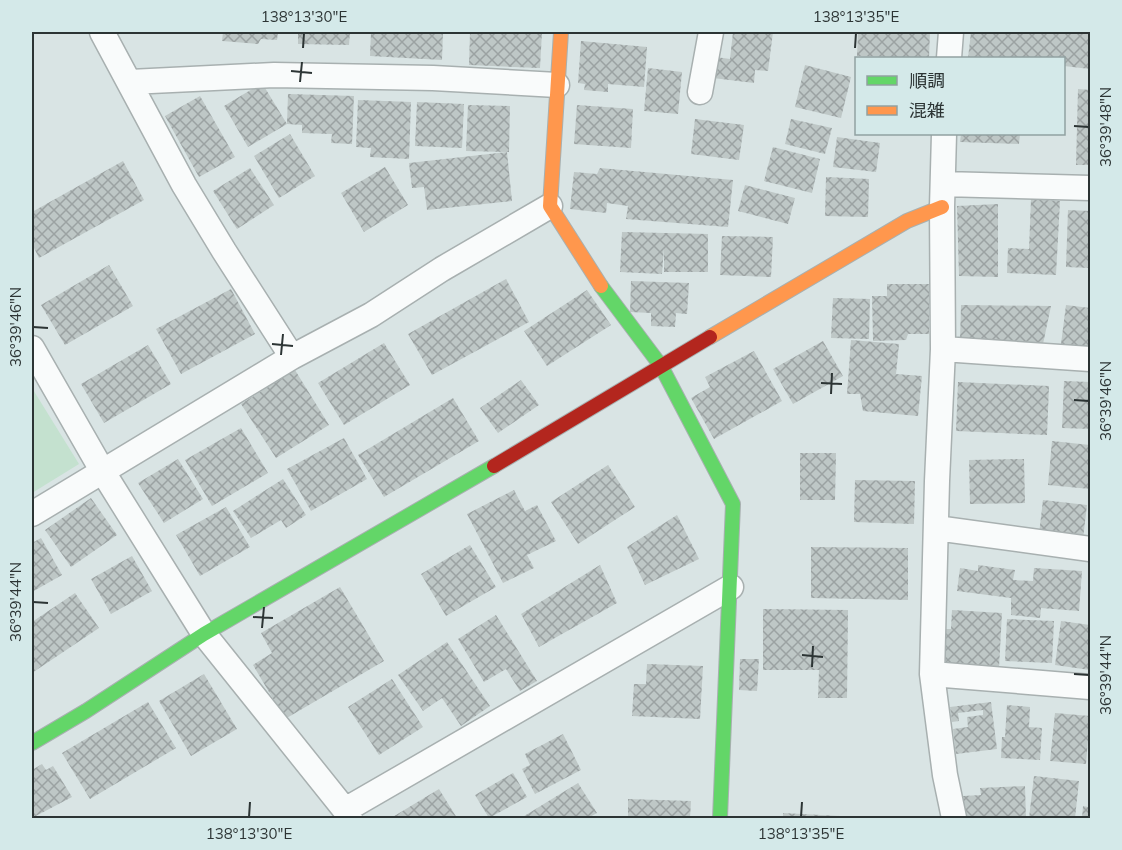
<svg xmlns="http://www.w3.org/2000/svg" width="1122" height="850" viewBox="0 0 1122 850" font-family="Mulish,'Noto Sans JP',sans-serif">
  <defs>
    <pattern id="building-cross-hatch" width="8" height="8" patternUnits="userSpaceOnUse" patternTransform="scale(1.5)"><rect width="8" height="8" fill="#bec7c6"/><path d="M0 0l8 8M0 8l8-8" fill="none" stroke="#9ba2a2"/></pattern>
  </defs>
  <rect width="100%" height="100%" fill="#d9e4e4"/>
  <path fill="#c4e1cf" d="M32,388l47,76 -47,29z"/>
  <path fill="url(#building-cross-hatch)" d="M223,32h55l-1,8 -16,-1 -3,5 -36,-3z
    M298,32h52l-1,13 -51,-1z
    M371,32h72l-1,28 -72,-4z
    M470,32h72l-2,36 -71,-3z
    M733,32h40l-5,39 -13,-1 -1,13 -41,-5 3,-21 14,2z
    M858,32h72l-1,26 -72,-2z
    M971,32h119v37l-26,-3v-8h-96z
    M581,41l66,6 -3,40 -36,-3v8l-24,-2 1,-6 -7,-1z
    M805,65l46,12 -10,41 -46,-11z
    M648,68l34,4 -4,42 -34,-3z
    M262,83l25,41 1,-30 66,2 -2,48 -21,-1 1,-9 -30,-1v-8l-15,-1 -39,23 -24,-41z
    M1078,89l12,1v75h-14z
    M200,96l35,61 -36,20 -34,-61z
    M358,100l53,2 -2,57 -39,-2 1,-9 -15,-1z
    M417,102l47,2 -2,44 -47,-2z
    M468,105l42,1 -1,46h-2l5,49 -85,9 -3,-23 -12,1 -3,-25 98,-11 -41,-1z
    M577,105l56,4 -2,39 -57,-4z
    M695,119l49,6 -5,35 -48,-6z
    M791,119l41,9 -7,26 -40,-10z
    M290,134l25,42 -36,22 -25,-42z
    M961,134h59l-1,10 -59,-2z
    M837,137l43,6 -4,29 -43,-5z
    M773,147l47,12 -8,34 -48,-12z
    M123,161l21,39 -105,58 -7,-14v-32z
    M385,167l23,38 -44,27 -23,-39z
    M250,168l24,37 -37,24 -24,-38z
    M600,168l133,12 -5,47 -102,-8 2,-13 -21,-3 -1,10 -36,-4 4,-37 23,2z
    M826,177l43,2 -1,38 -43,-1z
    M745,185l50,13 -7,26 -50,-13z
    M1031,199l29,2 -4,74 -49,-2 1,-25 21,1z
    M998,204v73l-39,-1 -2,-70z
    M1068,210l22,1v57l-24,-1z
    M622,232l86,2v38h-44v-24l-2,26 -42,-2z
    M722,236l51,1 -2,40 -51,-2z
    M109,265l24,41 -68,39 -24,-40z
    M506,279l23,43 -97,53 -24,-41z
    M631,281l58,2 -2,31 -11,-1 -1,14 -24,-1v-13l-21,-1z
    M887,284h42v50h-21l-2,6 -33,1 -1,-45h15z
    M231,289l24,45 -74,40 -25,-45z
    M587,290l24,35 -64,41 -23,-35z
    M833,298l37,1 -1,40 -38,-1z
    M961,305l90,1 -8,38 -83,-5z
    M1066,305l24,3v40l-29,-4z
    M851,340l48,4 -3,30 26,2 -4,40 -55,-5 -3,-17h-13z
    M823,341l20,35 -50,28 -20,-35z
    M384,343l26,42 -66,40 -26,-42z
    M148,345l23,39 -67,39 -23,-39z
    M754,351l28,50 -68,38 -23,-41 19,-11 -5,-10z
    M295,370l34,55 -53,33 -35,-54z
    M521,380l18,25 -41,28 -18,-25z
    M1064,381l26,1v47l-28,-1z
    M958,382l91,4 -2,49 -91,-4z
    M453,398l26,43 -95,56 -26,-42z
    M241,428l27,45 -56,33 -27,-46z
    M344,438l23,41 -56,32 -24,-42z
    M1052,441l38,4v44l-42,-4z
    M800,453h36l-1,47h-35z
    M178,459l25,40 -39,24 -26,-40z
    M1024,459l1,44 -55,1 -1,-44z
    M608,465l27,42 -57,37 -27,-42z
    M283,479l23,36 -20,13 -5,-8 -30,18 -18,-27z
    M855,480l60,1 -1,43 -60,-2z
    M514,490l11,21 12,-6 19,36 -29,14 7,13 -31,15 -36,-69z
    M91,498l26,37 -46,32 -26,-37z
    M1043,500l44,5 -4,34 -44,-5z
    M226,507l24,40 -50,29 -24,-41z
    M677,515l22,44 -54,26 -18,-38z
    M41,538l21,37 -30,17v-49z
    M470,545l26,42 -50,29 -25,-42z
    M811,547l97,1v52l-97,-2z
    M132,556l20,35 -41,23 -20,-35z
    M600,565l17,38 -78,44 -18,-33z
    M978,565l37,5 -2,10 20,1 1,-13 48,3 -3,40 -38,-3 -1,10 -29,-3v-17l-54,-7 3,-23 18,3z
    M340,587l44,74 -99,58 -32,-54 19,-12 -11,-20z
    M75,593l24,35 -67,45v-51z
    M763,609l85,1 -1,88h-29l1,-28h-56z
    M952,610l50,3 -3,55 -50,-3 -9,-10 2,-26h9z
    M496,615l41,66 -17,10 -14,-22 -22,13 -26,-43z
    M1007,619l47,2 -2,42 -47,-2z
    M1061,621l29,4v45l-35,-5z
    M447,642l43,64 -29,20 -19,-28 -19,13 -25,-36z
    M740,659h19l-2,32 -18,-1z
    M647,664l56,2 -3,53 -68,-3 2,-32h12z
    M204,674l33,55 -46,27 -32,-55z
    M392,679l31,48 -44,28 -31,-48z
    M148,702l28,46 -86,51 -28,-46z
    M991,702l6,47 -41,5 -3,-25 15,-2 -1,-10 16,-2v-5l-25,3 1,8 -7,1 -2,-15z
    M1007,705l23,2 -1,20 13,1 -2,32 -39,-2 1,-21h3z
    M1055,713l35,3 -4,48 -36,-3z
    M563,734l18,36 -46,24 -13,-25 8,-4 -5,-11z
    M42,764l4,6 7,-4 19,31 -40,21v-48z
    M513,773l14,24 -38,21 -14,-23z
    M1034,776l45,5 -4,37h-46z
    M578,783l19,30 -9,5h-67z
    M1025,786l1,32h-62l-1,-22 18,-1 -1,-7z
    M439,789l18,29h-66z
    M1089,794h1v24h-8l1,-12 5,1z
    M628,799l63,2 -1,17h-62z
    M783,813l57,3v2h-57z"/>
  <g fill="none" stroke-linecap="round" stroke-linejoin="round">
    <g stroke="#a8b0b0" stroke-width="27">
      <path id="street" d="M102,32l82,153 40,66 68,106
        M949,58l2,-26
        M130,82l144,-7 159,3 124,7
        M700,92l11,-60
        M944,134l-2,73 1,142 -6,132 -5,193 13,101 9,43
        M943,184l147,4
        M32,348l71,124 101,162 141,176 5,8
        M943,349l147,10
        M32,514l260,-157 79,-42 71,-46 108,-63
        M936,528l154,21
        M932,674l158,13
        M345,810l386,-223"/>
    </g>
    <g stroke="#a8b0b0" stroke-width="16">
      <path id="fast" d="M601,286l60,80 72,138 -13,314
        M32,743l54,-32 118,-77 290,-168"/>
    </g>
    <g stroke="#a8b0b0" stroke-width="16">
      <path id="slow" d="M561,32l-11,174 51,80
        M710,337l197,-116 35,-14"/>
    </g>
    <g stroke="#a8b0b0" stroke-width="16">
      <path id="jam" d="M494,466l216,-129"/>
    </g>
    <use href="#street" stroke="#f9fbfb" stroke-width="24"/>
    <use href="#fast" stroke="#63d668" stroke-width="14"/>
    <use href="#slow" stroke="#ff974d" stroke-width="14"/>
    <use href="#jam" stroke="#b3261e" stroke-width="14"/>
  </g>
  <path fill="none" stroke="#2c3434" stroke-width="2" d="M303,48l1,-15M855,48l1,-15M291,71l21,2M300,82l2,-20M1074,126l15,1M33,327l15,1M272,344l21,2M281,355l2,-21M821,383l21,1M831,394l1,-21M1074,400l15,1M33,602l15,1M253,617l20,1M262,628l2,-21M802,655l21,2M812,667l1,-21M1074,674l15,1M249,817l1,-15M801,817l1,-15"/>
  <rect width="1122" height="850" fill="none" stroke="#d4e9e9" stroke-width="66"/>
  <rect x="855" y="57" width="210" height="78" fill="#d4e9e9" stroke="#91a1a1" stroke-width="1.5"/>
  <rect x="867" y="76" width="30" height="9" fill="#63d668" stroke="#91a1a1" stroke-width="1.5"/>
  <text x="909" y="87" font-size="18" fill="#2c3434">順調</text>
  <rect x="867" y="106" width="30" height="9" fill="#ff974d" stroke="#91a1a1" stroke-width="1.5"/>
  <text x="909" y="117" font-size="18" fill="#2c3434">混雑</text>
  <rect x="33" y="33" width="1056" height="784" fill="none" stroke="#2c3434" stroke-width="2"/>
  <g font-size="15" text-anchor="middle" fill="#2c3434">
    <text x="304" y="22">138°13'30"E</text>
    <text x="856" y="22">138°13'35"E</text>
    <text transform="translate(1106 127) rotate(-90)" y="5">36°39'48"N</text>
    <text transform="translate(16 327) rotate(-90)" y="5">36°39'46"N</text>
    <text transform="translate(1106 401) rotate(-90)" y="5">36°39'46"N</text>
    <text transform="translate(16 602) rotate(-90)" y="5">36°39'44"N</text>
    <text transform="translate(1106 675) rotate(-90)" y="5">36°39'44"N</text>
    <text x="249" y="839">138°13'30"E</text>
    <text x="801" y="839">138°13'35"E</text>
  </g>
</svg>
